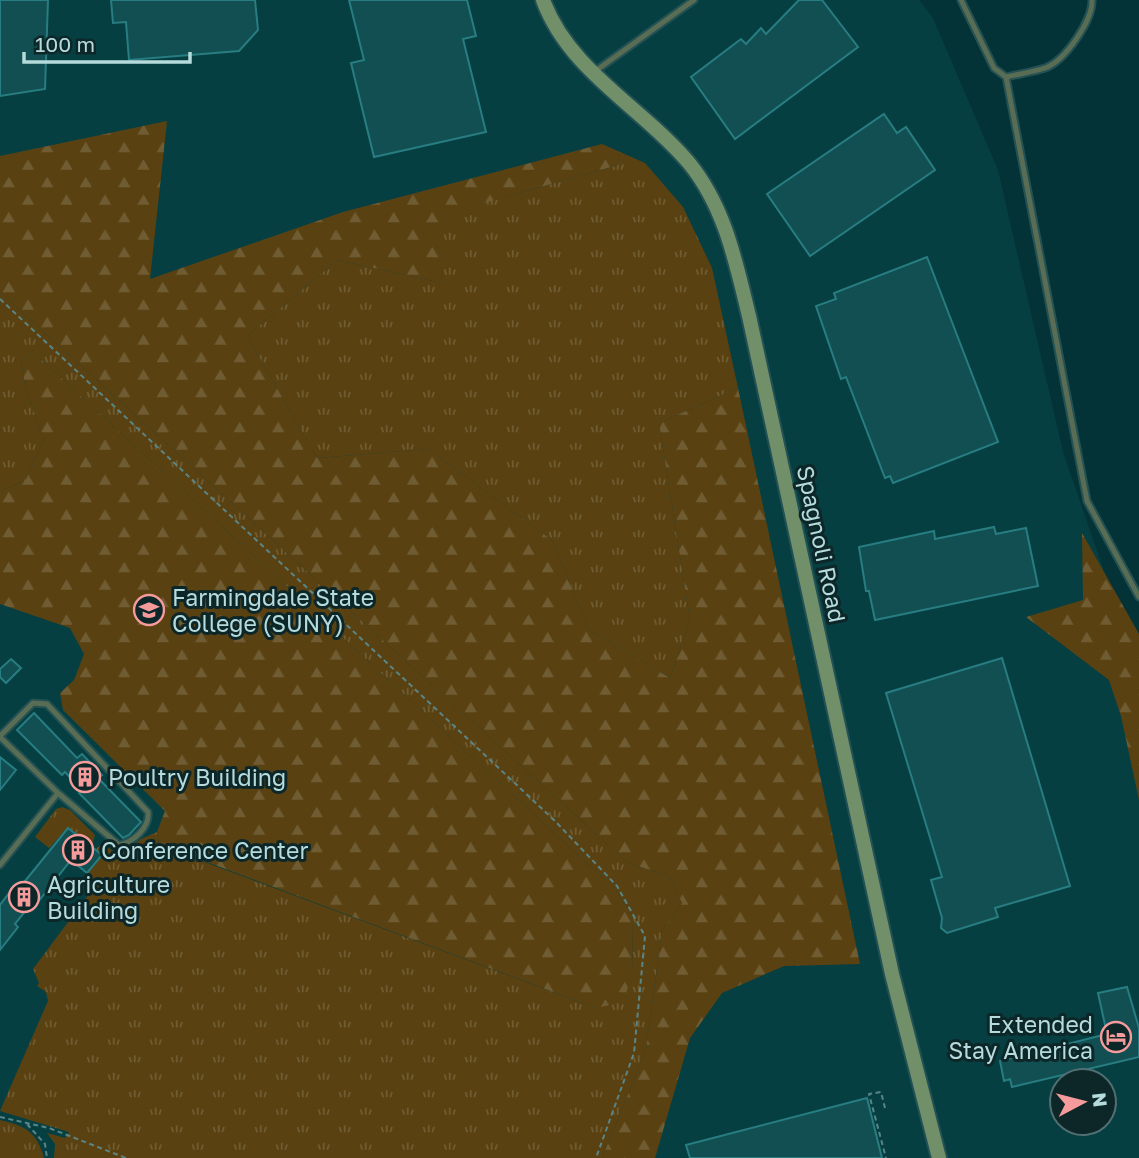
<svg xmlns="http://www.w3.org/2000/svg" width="1139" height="1158" viewBox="0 0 1139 1158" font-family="'Golos Text',sans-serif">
  <defs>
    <pattern id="grass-tufts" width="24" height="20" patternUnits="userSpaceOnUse" patternTransform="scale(1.75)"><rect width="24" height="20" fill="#5a4111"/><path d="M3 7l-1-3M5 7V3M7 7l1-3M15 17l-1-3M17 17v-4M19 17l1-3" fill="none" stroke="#6f5c33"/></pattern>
    <pattern id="forest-firs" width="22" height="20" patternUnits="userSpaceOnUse" patternTransform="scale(1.75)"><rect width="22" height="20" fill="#5a4111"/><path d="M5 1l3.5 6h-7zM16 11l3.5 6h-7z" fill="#6f5c33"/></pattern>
  </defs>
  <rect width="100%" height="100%" fill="#033336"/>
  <path fill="#063f42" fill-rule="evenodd" d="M0,0h919l14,18 65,152 65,282 66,192 10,16v498h-1139zM1062,1081h42v42h-42z"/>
  <path fill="url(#grass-tufts)" d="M620,152l25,11 38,44 29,61 26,120 -79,35 31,197 -20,58 -82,-49 -35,-88 -125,-92 -111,9 -70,-122 90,-76 105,23 -4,-67 180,-51z
    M0,292l628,571 41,13 13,27 -20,27 -16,120 -44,108h-548l1,-14 -8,-11 18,5 4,-6 -69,-21 48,-110 -2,-9 -9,-6 2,-3 -6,-14 56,-75 4,-10 -6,-10 16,-19 -7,-6 5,-5 20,11 20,-16 16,-7 2,13 437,163 36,-33 1,-59 -16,-25 -585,-540 -11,10 4,24 19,55 -19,41 -25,10z
    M62,807l8,3 25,25 -3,10 -24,-18 -19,21 -14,-11 21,-28z
    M0,1120c26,6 37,12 44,38h-44z"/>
  <path fill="url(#forest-firs)" d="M167,121l-17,158 193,-67 259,-68 18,8 -2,13 -179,51 3,67 -105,-23 -90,76 70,122 111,-9 125,92 35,88 82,49 20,-58 -31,-197 79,-35 122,576 -76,2 -62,27 -32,45 -35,120h-53l44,-108 16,-120 20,-27 -13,-27 -41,-13 -628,-571v-136z
    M32,351l585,540 16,25 -1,59 -9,27 -27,6 -437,-164 -2,-12 8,-21 -102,-101 -3,-17 14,-13 10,-26 -14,-26 -70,-24v-113l25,-10 19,-41 -19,-55 -4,-24z
    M1082,533l57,101v166l-18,-84 -12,-36 -83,-63 57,-17z"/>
  <path fill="#124f52" stroke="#277d81" stroke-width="2" d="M0,0h48l-3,89 -45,7z
    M111,0h144l3,30 -19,21 -110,9 -3,-38 -13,1z
    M349,0h118l9,36 -13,3 23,93 -112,25 -23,-94 13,-3z
    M799,0h23l36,47 -123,92 -44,-62 50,-38 5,5 15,-16 5,6z
    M884,114l13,19 9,-6 29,43 -125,86 -43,-62z
    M927,257l71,185 -105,41 -3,-7 -5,2 -39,-101 -5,2 -25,-73 20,-7 -2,-6z
    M994,527l2,7 30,-6 12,58 -163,34 -6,-29h-3l-7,-44 75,-16 1,8z
    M1002,658l68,228 -75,22 3,9 -51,16 -6,-5 1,-10 -11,-38 11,-3 -56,-184z
    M11,659l10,9 -15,15 -6,-6v-8z
    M34,713l43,45 5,-4 20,21 -4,3 43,44 -12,13 -6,3 -44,-45 3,-3 -17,-18 -3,3 -45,-45z
    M0,757l16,13 -16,20z
    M68,828l34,27 -15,18 -16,-13 -37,47 -3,-3 -16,20 3,3 -18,23v-45l13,-17 4,3z
    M1127,987l12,41v29l-127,30 -2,-8 -6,2 -4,-20 107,-27 -9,-41z
    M867,1098l15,60h-192l-4,-13z"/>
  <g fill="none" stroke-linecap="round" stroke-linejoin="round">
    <g stroke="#235154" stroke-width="9">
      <path id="lane" d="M961,0l33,68 12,9c13,-3 27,-5 39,-9 20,-7 48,-48 47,-68
        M594,72l100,-72
        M1006,77l81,424 52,96
        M0,736l33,-33 14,1 101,108c2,15 -14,30 -29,33l-61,-52
        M0,737l58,56 -58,72"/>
    </g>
    <g stroke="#235154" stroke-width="18">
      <path id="secondary" d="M543,0c26,71 100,108 146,163 36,44 47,100 60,153l143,658 47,184"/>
    </g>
    <path stroke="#5a8587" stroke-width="2" stroke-dasharray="5 3.5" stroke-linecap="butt" d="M0,299l555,522 62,65 28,50 -11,117 -38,105
      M885,1108l-4,-16 -12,2 17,64
      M0,1117l49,11 77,30
      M27,1124l18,20 2,14"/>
    <use href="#lane" stroke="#596c54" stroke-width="5"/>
    <use href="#secondary" stroke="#71906a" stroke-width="14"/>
  </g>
  <defs>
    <g id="university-ring" transform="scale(1.575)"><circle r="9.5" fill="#0d2729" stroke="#f59b9b" stroke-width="1.5"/><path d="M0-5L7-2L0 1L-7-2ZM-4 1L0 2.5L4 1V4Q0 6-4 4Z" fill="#f59b9b"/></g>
    <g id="building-ring" transform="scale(1.575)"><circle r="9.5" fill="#0d2729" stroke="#f59b9b" stroke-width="1.5"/><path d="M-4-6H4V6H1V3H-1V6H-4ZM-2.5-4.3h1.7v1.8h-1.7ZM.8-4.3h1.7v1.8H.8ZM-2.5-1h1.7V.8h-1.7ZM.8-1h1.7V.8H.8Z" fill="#f59b9b"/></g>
    <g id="hotel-ring" transform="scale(1.575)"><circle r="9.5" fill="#0d2729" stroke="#f59b9b" stroke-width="1.5"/><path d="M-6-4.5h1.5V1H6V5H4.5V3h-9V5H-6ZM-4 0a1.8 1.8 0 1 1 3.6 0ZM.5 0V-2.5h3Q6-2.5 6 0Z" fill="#f59b9b"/></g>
  </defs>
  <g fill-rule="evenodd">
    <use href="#university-ring" x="149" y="610"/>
    <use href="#building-ring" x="85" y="777"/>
    <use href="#building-ring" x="78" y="850"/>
    <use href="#building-ring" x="24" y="897"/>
    <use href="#hotel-ring" x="1116" y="1037"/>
  </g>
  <g text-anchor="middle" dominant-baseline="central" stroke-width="6" stroke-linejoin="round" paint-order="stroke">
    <g font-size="23" fill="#b6dbdd" stroke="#0d2729">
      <text transform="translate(822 544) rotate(78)">Spagnoli Road</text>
    </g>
    <g font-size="23" fill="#b6dbdd" stroke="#0d2729" text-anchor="start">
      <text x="172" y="597">Farmingdale State<tspan x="172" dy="26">College (SUNY)</tspan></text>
      <text x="108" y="777">Poultry Building</text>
      <text x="101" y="850">Conference Center</text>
      <text x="47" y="884">Agriculture<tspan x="47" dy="26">Building</tspan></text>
      <text x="1093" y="1024" text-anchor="end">Extended<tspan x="1093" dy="26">Stay America</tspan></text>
    </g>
  </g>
  <g transform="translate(1083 1102) rotate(83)"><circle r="33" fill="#0d2729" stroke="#516f71" stroke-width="2"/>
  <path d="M0-5L12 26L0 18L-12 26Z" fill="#f59b9b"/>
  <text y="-10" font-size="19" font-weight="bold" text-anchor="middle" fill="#b6dbdd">N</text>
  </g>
  <path d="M24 52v10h166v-10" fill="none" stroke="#b6dbdd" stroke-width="3.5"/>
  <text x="35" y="52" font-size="21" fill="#b6dbdd" stroke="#0d2729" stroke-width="5" paint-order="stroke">100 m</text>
</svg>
